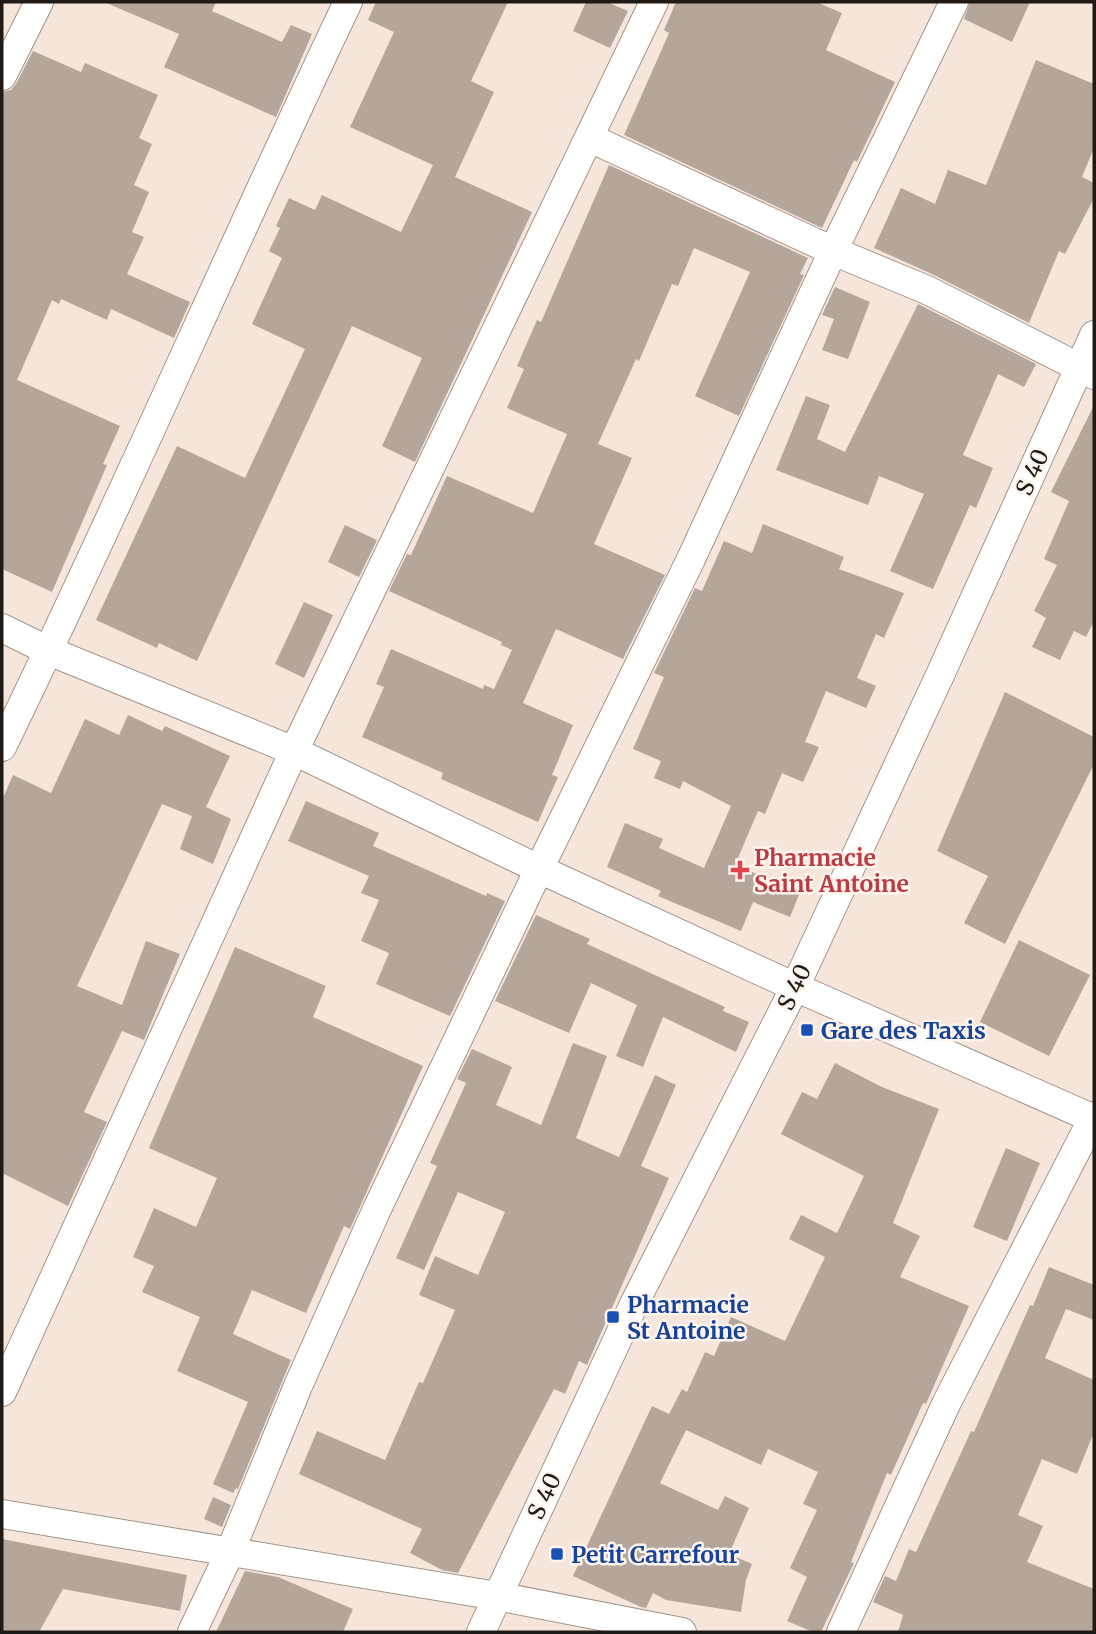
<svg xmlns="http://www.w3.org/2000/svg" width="1096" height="1634" viewBox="0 0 1096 1634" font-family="Merriweather,serif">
  <rect width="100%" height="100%" fill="#f6e5db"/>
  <path fill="#b5a69c" d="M104,2h112l-4,9 70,31 9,-17 21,9 -36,83 -112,-50 15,-33z
    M376,2h132l-37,79 23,11 -39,85 77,35 -117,250 -33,-16 40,-88 -70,-32 -155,335 -38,-18 -2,5 -61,-28 81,-174 68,32 60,-129 -53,-25 30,-66 -13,-7 11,-23 -4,-2 13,-28 26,12 7,-15 79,37 32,-67 -83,-38 44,-95 -26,-12z
    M586,2h21l21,9 -18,37 -37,-17z
    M676,2h140l26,11 -16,37 69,32 -38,80 -3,-2 -32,68 -198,-93 45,-102 -5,-3z
    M970,2h60l-18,40 -48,-23z
    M33,51l48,21 4,-9 73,32 -19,43 13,6 -18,41 15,7 -17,40 12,5 -17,37 63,28 -16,36 -63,-29 -4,11 -46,-21 -2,5 -7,-4 -35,80 103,46 -17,38 4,1 -55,127 -50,-23v-477l9,-2 5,-6z
    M1036,60l58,24v64l-12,29 12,6v15l-29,56 -6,-3 -30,72 -95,-48 -60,-27 27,-60 34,16 13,-34 38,15z
    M609,165l199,93 -8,16 4,1 -65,141 -44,-20 55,-124 -56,-24 -16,38 -6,-2 -33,77 -3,-2 -38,85 34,14 -38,86 71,31 -42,84 -67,-30 -33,74 50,22 -21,50 6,2 -20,45 -97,-43 2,-6 -81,-36 22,-50 -8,-3 15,-35 92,40 1,-4 10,4 18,-39 -11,-5 1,-3 -113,-51 18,-37 4,1 36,-79 86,37 34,-79 -60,-26 17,-39 -7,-3 20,-46 4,2z
    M835,287l35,15 -22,57 -26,-9 12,-31 -12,-4z
    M918,304l118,60 -12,23 -26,-13 -35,81 30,13 -17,40 -6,-3 -37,84 -43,-18 34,-77 -45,-18 -11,29 -92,-35 30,-74 24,9 -13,34 28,13z
    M1094,405v216l-8,16 -12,-6 -14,29 -28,-13 14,-29 -12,-7 23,-46 -13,-6 25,-58 -18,-9z
    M763,524l81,33 -5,12 65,24 -20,45 -8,-4 -19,44 19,8 -10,22 -40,-17 -21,51 14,5 -16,35 -21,-9 -17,41 -7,-3 -23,54 65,27 -10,25 -37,-15 -12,29 -83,-35 3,-5 -54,-24 18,-44 38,16 -4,9 45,20 27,-62 -48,-25 -3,8 -26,-11 7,-17 -28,-12 31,-72 -10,-4 41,-85 7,3 22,-50 28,12z
    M345,525l32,15 -18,37 -31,-15z
    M304,602l29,13 -29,63 -29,-14z
    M1005,692l89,45v27l-89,180 -41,-21 24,-47 -51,-25z
    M128,715l34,16 3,-5 65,30 -24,51 25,12 -18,45 -33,-15 12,-33 -30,-12 -85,182 45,19 24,-64 34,13 -36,86 -22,-9 -38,81 23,10 -39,84 -66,-33v-373l11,-25 38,18 34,-74 34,16z
    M306,801l73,32 -6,13 113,50 1,-3 18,8 -55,115 -74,-32 13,-31 -28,-12 18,-41 -18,-7 8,-17 -81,-35z
    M536,915l54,24 -3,5 138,63 -2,4 26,11 -13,30 -73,-35 -20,50 -27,-11 21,-51 -46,-22 -22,50 -74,-32z
    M1019,940l71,35 -41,81 -69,-34z
    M235,947l91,39 -13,31 110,49 -73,163 -6,-3 -38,87 -54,-23 -19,44 58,26 -53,129 -2,-1 -3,5 -20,-9 35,-82 -71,-31 23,-54 -58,-25 12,-26 -21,-9 21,-49 42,19 21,-49 -68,-30z
    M573,1043l34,13 -31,82 43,19 36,-82 21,10 -35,81 28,12 -82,187 -8,-4 -14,33 -11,-5 -96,184 -16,-3 -32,-17 12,-24 -123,-55 18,-43 68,29 34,-78 4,1 32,-73 -36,-15 16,-39 43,19 27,-63 -47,-20 -34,78 -28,-12 41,-92 -7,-3 36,-80 -9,-4 15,-30 40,18 -16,38 45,20z
    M835,1063l47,24 57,22 -46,114 27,13 -20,41 69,29 -43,98 -3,-1 -32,72 -4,-2 -36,89 3,1 -33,69h-8l-26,-11 20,-44 -17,-9 27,-58 -14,-6 15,-32 -50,-23 -7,16 -75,-35 -26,53 58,27 7,-14 24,12 -20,46 23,10 -6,16 -5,32 -75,-12 -13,-7 -7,15 -5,-1 -68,-31 79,-170 17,8 13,-25 5,3 18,-40 9,4 17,-39 54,24 40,-84 -36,-18 12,-24 36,18 27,-57 -83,-42 21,-42 15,7z
    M1006,1148l34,15 -33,78 -34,-14z
    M1049,1267l45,18v35l-28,-11 -21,49 49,22v52l-17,42 -35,-15 -24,56 25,11 -16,36 67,27v43h-196l5,-17 -30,-13 12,-26 11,5 13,-32 7,3 55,-121 3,1 56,-127 3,1z
    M213,1497l18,8 -9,22 -18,-8z
    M2,1539l185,36 -7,36 -117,-22 -24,43h-37z
    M245,1571l33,6 75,32 -10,23h-127z"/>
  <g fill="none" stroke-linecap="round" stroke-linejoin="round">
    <g stroke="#a3948a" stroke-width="30">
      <path id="minor" d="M2,76l37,-74
        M590,138l243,113 94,39 167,85
        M2,628l47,23 245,100 245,118 256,118 299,132
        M2,747c120,-246 228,-498 346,-745
        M2,1392l292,-641 360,-749
        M2,1514l495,82 185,36
        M192,1632l38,-80 68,-166 79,-177 162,-340 152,-310 142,-308 121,-249
        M481,1632l153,-328 161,-317 145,-312 154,-340
        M841,1632l106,-230 147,-286"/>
    </g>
    <use href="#minor" stroke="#fff" stroke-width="28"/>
  </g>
  <path fill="#e0444e" stroke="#fef4ee" stroke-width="2.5" d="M736.5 859.5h7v7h7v7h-7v7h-7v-7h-7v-7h7z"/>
  <g fill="#1a4fb4" stroke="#fef4ee" stroke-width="2.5">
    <rect x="800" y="1023" width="14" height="14" rx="3.5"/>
    <rect x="606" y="1310" width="14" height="14" rx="3.5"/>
    <rect x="550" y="1547" width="14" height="14" rx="3.5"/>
  </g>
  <g text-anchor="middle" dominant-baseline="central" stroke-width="5" stroke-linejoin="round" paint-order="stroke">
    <g font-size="23" fill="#201a17" stroke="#fef4ee">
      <text transform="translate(1032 472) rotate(-66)">S 40</text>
      <text transform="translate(794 987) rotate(-64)">S 40</text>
      <text transform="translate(544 1496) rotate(-65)">S 40</text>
    </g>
    <g font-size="23" font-weight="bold" fill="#be3a42" stroke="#fef4ee" text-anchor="start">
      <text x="754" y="857">Pharmacie<tspan x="754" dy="26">Saint Antoine</tspan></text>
    </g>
    <g font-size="23" font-weight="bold" fill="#164399" stroke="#fef4ee" text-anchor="start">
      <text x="821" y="1030">Gare des Taxis</text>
      <text x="627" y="1304">Pharmacie<tspan x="627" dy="26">St Antoine</tspan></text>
      <text x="571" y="1554">Petit Carrefour</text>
    </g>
  </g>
  <rect width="1096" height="1634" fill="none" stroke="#201a17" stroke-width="7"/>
</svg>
